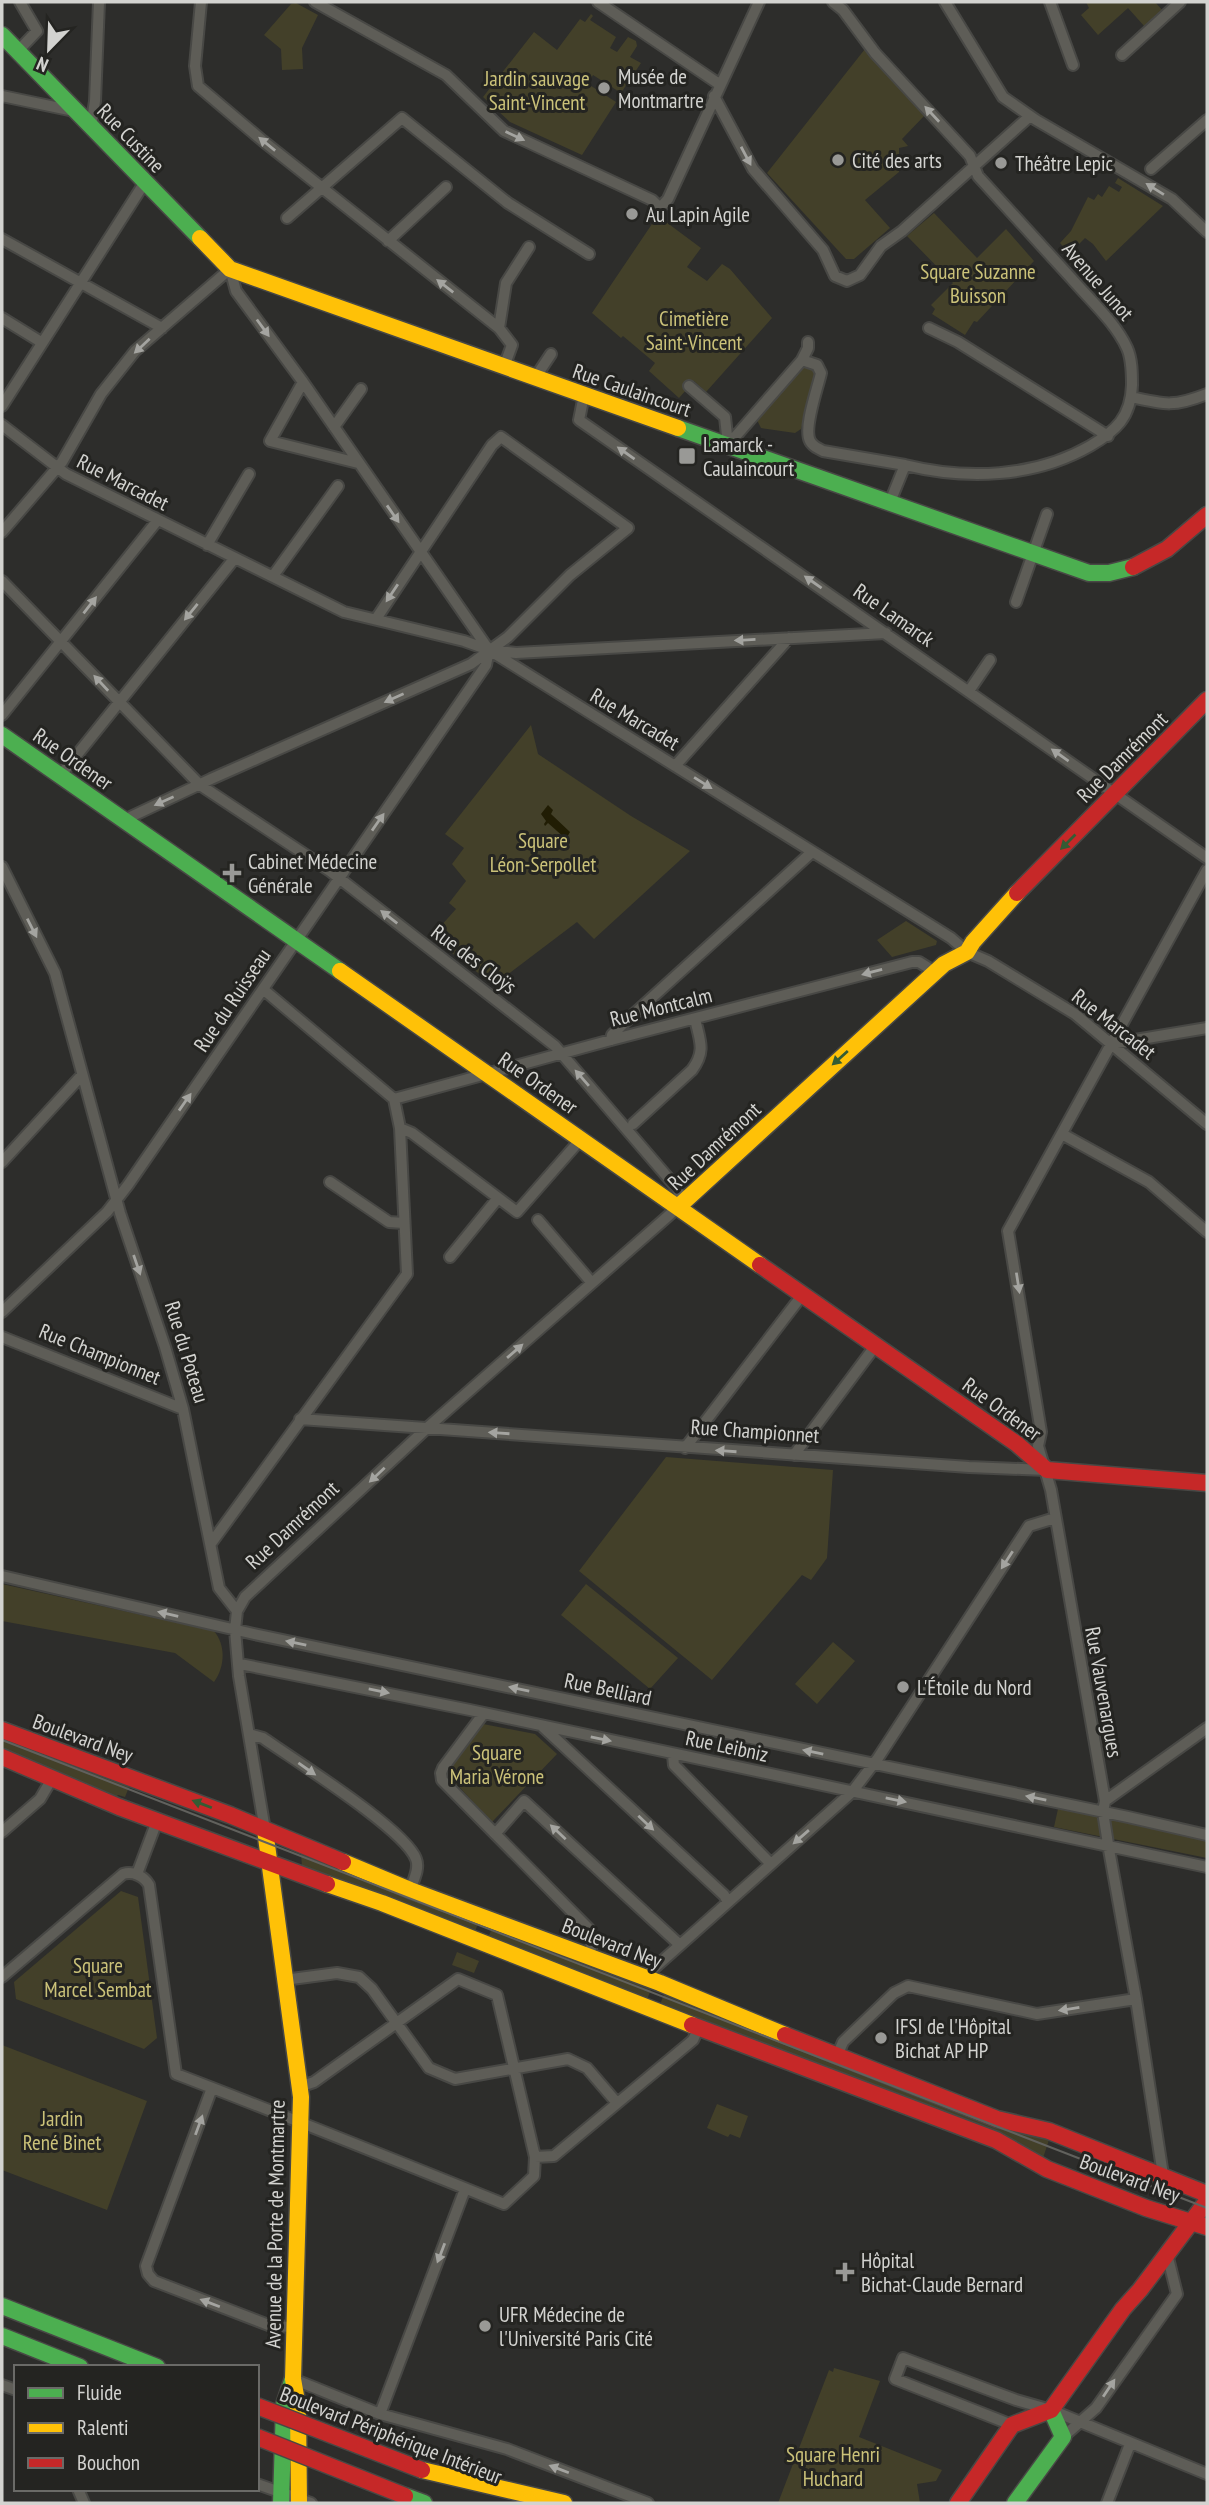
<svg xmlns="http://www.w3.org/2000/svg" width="1209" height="2505" viewBox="0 0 1209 2505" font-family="'PT Sans Narrow',sans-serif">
  <rect width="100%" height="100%" fill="#2d2d2b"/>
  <path fill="#434029" d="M1086,2h69l8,9 -18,16 -17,-19 -30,27 -17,-20 8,-7z
    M296,3l22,12 -16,33 1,21 -21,1 -1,-21 -17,-14 27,-31z
    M591,14l2,2 -3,4 26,17 -6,11 7,4 11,-15 8,4 1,5 -7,11 11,6 -20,30 -28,-18 -5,9 28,18 -34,53 -72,-33 -27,-25 51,-65 23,18 23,-31 5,3z
    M865,49l60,66 -23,24 6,7 -9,2v24l-34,28 25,28 -36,31h-8l-79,-86z
    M1118,178l45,28 -57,55 -13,-17 -8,-6 -6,6 -3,-2 -9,9 -7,-8 11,-12 17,-34 6,3 4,-6 4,3 7,-11 10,6 3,-5 -7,-4z
    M934,213l43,45 29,-29 28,32 -57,61 -3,-1 -9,14 -33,-21 3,-5 -4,-4 22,-22 -46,-47z
    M662,219l39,29 -14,19 20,14 15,-17 8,5 42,49 -66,74 -12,-11 -15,17 -30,-27 6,-8 -32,-27 -2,2 -29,-25 62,-92z
    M805,366l8,3 3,6 -15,54 -6,4 -34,-5 -4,-8z
    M531,725l7,29 93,62 59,35 -96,88 -17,-17 -83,63 -63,-48 25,-28 -7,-6 17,-22 -14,-17 12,-16 -19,-14z
    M906,921l31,20 -1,4 -44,12 -15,-17z
    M666,1457l167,13 -6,88 -16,22 -9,-5 -90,105 -133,-109z
    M2,1584l212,47c12,14 11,36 0,51l-39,-29 -173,-32z
    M586,1584l92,74 -28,31 -89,-74z
    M833,1642l22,19 -38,43 -22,-20z
    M483,1724l52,10 22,20 -65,68 -44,-47 1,-6z
    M2,1738l121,41 -1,5 7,3 -4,10 -7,-2 -3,5 -113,-50z
    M1058,1809l149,30v19l-153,-31z
    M301,1854l178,66 -5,15 -172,-69z
    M121,1891l17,6 19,141 -13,11 -128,-50 -2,-17z
    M493,1926l159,61 -6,15 -159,-62z
    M457,1952l22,9 -5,12 -22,-8z
    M665,1992l385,145 -8,24 -383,-154z
    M2,2045l145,56 -40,109 -105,-40z
    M717,2104l31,12 -8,22 -10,-4 -2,3 -21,-9z
    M834,2368l46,13 -21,56 83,33 -6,11 -19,3 3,19h-142l51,-133 4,2z"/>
  <path fill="#211d04" d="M548,805l5,5 -2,4 19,18 -4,7 -18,-16 -3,3 -1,-2 2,-3 -5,-7z"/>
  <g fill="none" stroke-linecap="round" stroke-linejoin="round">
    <g stroke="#484845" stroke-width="14">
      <path id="street" d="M201,2l-6,64 3,20 65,55 236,187 13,17 -8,22
        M315,2l131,73 58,56 148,69 8,8 8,-9 91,-197
        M598,2l121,82
        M833,2l10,8 32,43 95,103 8,20c31,34 62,68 93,102 19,22 44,44 56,70 5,11 5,25 5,37 -1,32 -16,46 -42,61 -56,32 -124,34 -185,19l-15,37
        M945,2l58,95 33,23 136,79 35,33
        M1050,2l23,63
        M18,51l19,-20 -17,-29
        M1122,55l58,-53
        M2,96l72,15
        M714,96l39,73 70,81 12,26 12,5 13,-6 21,-29 21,-15 128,-115
        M91,126l4,-25 4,-99
        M1151,169l56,-49
        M287,218l115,-100 106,85 81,51
        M2,239l160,89
        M388,241l58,-54
        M2,318l39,24
        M499,328l7,-45 23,-36
        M929,328l29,14 150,94
        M802,360l15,5 4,8c-3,14 -18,55 -11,68 3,6 8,7 13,10l82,14
        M535,378l16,-24
        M303,382l-33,59 88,22
        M689,386l36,31 3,28
        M584,395l-5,25 628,438
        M1131,397c35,8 43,10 76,-3
        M2,406l143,-224
        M2,425l64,49 278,138 120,29 25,9 462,288 16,14 21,9 87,53 132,110
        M334,427l27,-38
        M728,445l74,-85 6,-12v-6
        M2,532l60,-70 39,-68 34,-43 95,-82 6,22 67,91 186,268 27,3 370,-20
        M207,545l42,-71
        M273,576l65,-90
        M2,581l198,204 130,86 225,175 121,141 5,9 -3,11 -11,10 -240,211 -182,169 -8,14
        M1016,602l31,-88
        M969,691l21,-31
        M2,715l155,-194
        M675,766l114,-128
        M60,776l174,-217
        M124,820l87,-41 260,-115 37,-27 62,-62 58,-47 -127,-91 -9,8 -116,174
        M2,867l53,106 65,240 45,134 18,62 36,179 18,23 -2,19 4,46 26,154
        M611,1040l1,-5 12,-12 188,-171
        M1111,1044l96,-16
        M394,1099l217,-59 301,-78h7l16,10
        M633,1124l59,-54c14,-19 8,-29 3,-51
        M400,1128l12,5 105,79 64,-73
        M1062,1134l87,48 58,50
        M2,1162l80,-87
        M330,1182l59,40 15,1
        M538,1220l54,63
        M450,1257l48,-59
        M2,1312l105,-100 21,-27 358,-520 3,-15
        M2,1337l181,72
        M300,1419l669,48 78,3
        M685,1448l118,-154
        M794,1455l82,-110
        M212,1542l195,-268 -7,-146 -6,-29 -130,-109
        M2,1576l252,58 874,183 79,18
        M240,1664l230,46 737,157
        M484,1713l-41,55 -2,5 1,7 147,149 3,14 -3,14
        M542,1726l182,169 4,7
        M249,1734l14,4c31,22 142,91 153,121 4,10 -3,22 -6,31
        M673,1755l1,10 5,5 92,94
        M1105,1801l102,-73
        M2,1832l38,-33 13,-22
        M496,1833l28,-32 156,144
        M137,1874l20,-53
        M2,1977l121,-103c10,-3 21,2 26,11l27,189c110,42 219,86 328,130l30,-28 1,-19 -38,-162 -39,-16 -144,103 -15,5
        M643,1978l209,-186 26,-34 151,-232 26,-8
        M284,1980l53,-7 22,4 13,12 57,79 26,11 113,-20 19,9 30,35
        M837,2056l6,-14 51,-49 14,-7 129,28 99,-15
        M212,2088l-66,178 2,8 6,7 117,45 23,1
        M535,2157l19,-1 139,-116 6,-13
        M1163,2175l-27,-176 -28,-155 -5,-32 2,-11 -54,-311 -13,-44 3,-14 -33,-201 199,-361
        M293,2379l87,35 127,35 141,54
        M2,2385l14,5
        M380,2414l85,-225
        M1012,2425l-117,-46 8,-21 113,42 35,10 156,64
        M1063,2437l33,-29 81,-114 -10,-40
        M257,2484l54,19
        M78,2489l6,14
        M1107,2503l23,-59"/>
    </g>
    <g stroke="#484845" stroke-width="19">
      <path id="fast" d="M2,35l198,203
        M678,428l411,145h20l24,-6
        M2,735l338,236
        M2,2306l155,61
        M2,2336l78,31
        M405,2496l19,7
        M281,2503l3,-98 8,-24
        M1015,2503l48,-66 -12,-27"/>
    </g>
    <g stroke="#484845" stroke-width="19">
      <path id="slow" d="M200,238l30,31 448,159
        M340,971l420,294
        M678,1207l266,-243 23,-12 6,-10 44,-49
        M265,1830l36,267 -8,282 5,28 1,96
        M343,1862l67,28 250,93 125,52
        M327,1884l55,19 310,122
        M422,2470l142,33"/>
    </g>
    <g stroke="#484845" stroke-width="19">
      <path id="jam" d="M1133,567l34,-18 40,-34
        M1017,893l190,-193
        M760,1265l257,179 30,26 160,13
        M2,1730l228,85 113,47
        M2,1757l117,50 208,77
        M692,2025l304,115 51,29 99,39 61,19
        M785,2035l212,84 52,12 158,63
        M958,2503l54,-78 39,-15 72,-101 17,-19 67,-89"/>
    </g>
    <use href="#street" stroke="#5e5d57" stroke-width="10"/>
    <use href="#fast" stroke="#4caf50" stroke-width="16"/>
    <use href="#slow" stroke="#ffc107" stroke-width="16"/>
    <use href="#jam" stroke="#c62828" stroke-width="16"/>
    <path stroke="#61615d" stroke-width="2" d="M2,1740l1205,468"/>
    <g stroke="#484845" stroke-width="19" stroke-linecap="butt">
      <path id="jam-bridge" d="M257,2406l165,64
        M257,2437l148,59"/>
    </g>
    <use href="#jam-bridge" stroke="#c62828" stroke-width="16"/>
  </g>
  <defs><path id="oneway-solid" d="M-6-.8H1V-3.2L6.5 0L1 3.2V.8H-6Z" transform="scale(1.75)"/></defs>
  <g fill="#a4a4a0">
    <use href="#oneway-solid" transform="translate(932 114) rotate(-133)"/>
    <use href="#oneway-solid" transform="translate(515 136) rotate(25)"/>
    <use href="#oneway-solid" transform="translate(267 144) rotate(-141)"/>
    <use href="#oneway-solid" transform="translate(746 156) rotate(62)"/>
    <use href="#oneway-solid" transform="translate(1155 189) rotate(-148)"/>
    <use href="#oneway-solid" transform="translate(445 286) rotate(-142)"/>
    <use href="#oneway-solid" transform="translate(263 328) rotate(54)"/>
    <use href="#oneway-solid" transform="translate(142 346) rotate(137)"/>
    <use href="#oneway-solid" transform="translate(626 453) rotate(-145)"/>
    <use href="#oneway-solid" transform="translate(393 514) rotate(55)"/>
    <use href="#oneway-solid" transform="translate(813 582) rotate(-145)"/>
    <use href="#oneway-solid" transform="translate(392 593) rotate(124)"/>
    <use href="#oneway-solid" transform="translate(90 605) rotate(-52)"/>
    <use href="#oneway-solid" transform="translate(191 612) rotate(129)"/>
    <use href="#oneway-solid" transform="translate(745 640) rotate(177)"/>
    <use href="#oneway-solid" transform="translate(101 683) rotate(-133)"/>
    <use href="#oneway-solid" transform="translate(394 698) rotate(156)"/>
    <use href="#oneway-solid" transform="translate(1060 755) rotate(-145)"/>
    <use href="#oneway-solid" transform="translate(703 783) rotate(32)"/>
    <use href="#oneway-solid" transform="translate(164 801) rotate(156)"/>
    <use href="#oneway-solid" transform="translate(378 822) rotate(-55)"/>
    <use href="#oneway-solid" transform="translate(389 917) rotate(-142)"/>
    <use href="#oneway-solid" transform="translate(32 928) rotate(63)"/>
    <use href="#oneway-solid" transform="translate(872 972) rotate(165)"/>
    <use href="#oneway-solid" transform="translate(582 1078) rotate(-131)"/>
    <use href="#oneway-solid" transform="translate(185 1102) rotate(-55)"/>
    <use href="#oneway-solid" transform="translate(137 1265) rotate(71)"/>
    <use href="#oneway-solid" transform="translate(1018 1283) rotate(81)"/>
    <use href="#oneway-solid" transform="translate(515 1351) rotate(-41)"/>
    <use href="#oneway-solid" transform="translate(499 1433) rotate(-176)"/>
    <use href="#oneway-solid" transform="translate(726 1451) rotate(-176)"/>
    <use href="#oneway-solid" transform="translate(377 1475) rotate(137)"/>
    <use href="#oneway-solid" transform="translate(1007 1560) rotate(123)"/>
    <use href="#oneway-solid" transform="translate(168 1614) rotate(-167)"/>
    <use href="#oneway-solid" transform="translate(296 1643) rotate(-168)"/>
    <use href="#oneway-solid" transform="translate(519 1689) rotate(-168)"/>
    <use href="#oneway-solid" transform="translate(379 1691) rotate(11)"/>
    <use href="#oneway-solid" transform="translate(601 1739) rotate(12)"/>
    <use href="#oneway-solid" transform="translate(813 1752) rotate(-168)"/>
    <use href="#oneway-solid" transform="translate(307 1769) rotate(35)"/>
    <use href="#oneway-solid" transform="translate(1036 1798) rotate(-169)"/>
    <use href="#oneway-solid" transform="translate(896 1800) rotate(11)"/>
    <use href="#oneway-solid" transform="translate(646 1823) rotate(43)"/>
    <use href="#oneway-solid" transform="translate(558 1832) rotate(-137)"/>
    <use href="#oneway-solid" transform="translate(801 1837) rotate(139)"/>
    <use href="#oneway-solid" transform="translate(1069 2009) rotate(171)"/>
    <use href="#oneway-solid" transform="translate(199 2125) rotate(-70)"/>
    <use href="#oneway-solid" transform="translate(441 2253) rotate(111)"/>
    <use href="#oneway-solid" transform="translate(210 2303) rotate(-159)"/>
    <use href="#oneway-solid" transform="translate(1109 2388) rotate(-56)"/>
    <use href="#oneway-solid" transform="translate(559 2469) rotate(-159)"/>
  </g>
  <g fill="#345c34">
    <use href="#oneway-solid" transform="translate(1068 842) rotate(135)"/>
    <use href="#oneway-solid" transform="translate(840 1058) rotate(138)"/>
    <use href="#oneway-solid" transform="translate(202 1804) rotate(-159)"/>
  </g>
  <g fill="#999996" stroke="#242421" stroke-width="2.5">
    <circle cx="604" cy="88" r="7"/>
    <circle cx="838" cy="160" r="7"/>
    <circle cx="1001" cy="163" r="7"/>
    <circle cx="632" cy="214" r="7"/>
    <rect x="678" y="447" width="18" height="18" rx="3.5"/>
    <path d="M228.5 862.5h7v7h7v7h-7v7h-7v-7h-7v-7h7z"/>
    <circle cx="903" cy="1687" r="7"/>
    <circle cx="881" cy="2038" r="7"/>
    <path d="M841.5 2261.5h7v7h7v7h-7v7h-7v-7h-7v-7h7z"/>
    <circle cx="485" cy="2326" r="7"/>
  </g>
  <g text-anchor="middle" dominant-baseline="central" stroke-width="6" stroke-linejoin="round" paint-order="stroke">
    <g font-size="21" fill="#d3d3d0" stroke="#242421" text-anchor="start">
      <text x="618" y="76">Musée de<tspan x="618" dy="24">Montmartre</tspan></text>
      <text x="852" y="160">Cité des arts</text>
      <text x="1015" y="163">Théâtre Lepic</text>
      <text x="646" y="214">Au Lapin Agile</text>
      <text x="703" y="444">Lamarck -<tspan x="703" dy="24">Caulaincourt</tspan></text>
      <text x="248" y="861">Cabinet Médecine<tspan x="248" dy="24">Générale</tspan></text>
      <text x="917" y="1687">L'Étoile du Nord</text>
      <text x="895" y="2026">IFSI de l'Hôpital<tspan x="895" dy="24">Bichat AP HP</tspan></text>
      <text x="861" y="2260">Hôpital<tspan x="861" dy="24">Bichat-Claude Bernard</tspan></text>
      <text x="499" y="2314">UFR Médecine de<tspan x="499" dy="24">l'Université Paris Cité</tspan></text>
    </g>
    <g font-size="21" fill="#cbc279" stroke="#242421">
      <text x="537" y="78">Jardin sauvage<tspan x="537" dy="24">Saint-Vincent</tspan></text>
      <text x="978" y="271">Square Suzanne<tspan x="978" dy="24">Buisson</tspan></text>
      <text x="694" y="318">Cimetière<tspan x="694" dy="24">Saint-Vincent</tspan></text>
      <text x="543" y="840">Square<tspan x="543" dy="24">Léon-Serpollet</tspan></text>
      <text x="497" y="1752">Square<tspan x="497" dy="24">Maria Vérone</tspan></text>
      <text x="98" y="1965">Square<tspan x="98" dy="24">Marcel Sembat</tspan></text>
      <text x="62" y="2118">Jardin<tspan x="62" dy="24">René Binet</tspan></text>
      <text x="833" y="2454">Square Henri<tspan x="833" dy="24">Huchard</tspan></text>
    </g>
    <g font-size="21" fill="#d3d3d0" stroke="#242421">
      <text transform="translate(131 138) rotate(46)">Rue Custine</text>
      <text transform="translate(1098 281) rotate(49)">Avenue Junot</text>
      <text transform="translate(632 390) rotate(19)">Rue Caulaincourt</text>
      <text transform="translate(123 482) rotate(27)">Rue Marcadet</text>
      <text transform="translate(894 615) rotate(35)">Rue Lamarck</text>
      <text transform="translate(635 719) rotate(31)">Rue Marcadet</text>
      <text transform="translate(1122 757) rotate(-45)">Rue Damrémont</text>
      <text transform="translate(73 759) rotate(35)">Rue Ordener</text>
      <text transform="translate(474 959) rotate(37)">Rue des Cloÿs</text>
      <text transform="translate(232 1000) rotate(-56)">Rue du Ruisseau</text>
      <text transform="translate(661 1007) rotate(-14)">Rue Montcalm</text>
      <text transform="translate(1114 1024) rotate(38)">Rue Marcadet</text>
      <text transform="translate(538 1083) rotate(35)">Rue Ordener</text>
      <text transform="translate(714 1146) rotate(-43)">Rue Damrémont</text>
      <text transform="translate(187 1352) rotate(73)">Rue du Poteau</text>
      <text transform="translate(100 1354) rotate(22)">Rue Championnet</text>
      <text transform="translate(1002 1409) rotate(36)">Rue Ordener</text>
      <text transform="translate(755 1431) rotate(4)">Rue Championnet</text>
      <text transform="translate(292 1525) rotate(-43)">Rue Damrémont</text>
      <text transform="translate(608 1689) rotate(12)">Rue Belliard</text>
      <text transform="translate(1104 1692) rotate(80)">Rue Vauvenargues</text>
      <text transform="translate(83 1738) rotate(20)">Boulevard Ney</text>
      <text transform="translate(727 1746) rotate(12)">Rue Leibniz</text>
      <text transform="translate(612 1943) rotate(21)">Boulevard Ney</text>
      <text transform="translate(1130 2178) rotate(20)">Boulevard Ney</text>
      <text transform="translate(275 2224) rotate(-89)">Avenue de la Porte de Montmartre</text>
      <text transform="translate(391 2435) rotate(21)">Boulevard Périphérique Intérieur</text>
    </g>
  </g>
  <rect width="1209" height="2505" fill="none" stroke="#d3d3d0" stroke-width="7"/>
  <rect x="14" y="2365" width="245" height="126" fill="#242421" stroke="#6a6a67" stroke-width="2"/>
  <rect x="28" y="2388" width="35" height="10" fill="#4caf50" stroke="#6a6a67" stroke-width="2"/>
  <text x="77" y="2400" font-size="21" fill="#d3d3d0">Fluide</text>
  <rect x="28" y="2423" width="35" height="10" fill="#ffc107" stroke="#6a6a67" stroke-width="2"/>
  <text x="77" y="2435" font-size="21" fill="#d3d3d0">Ralenti</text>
  <rect x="28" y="2458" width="35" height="10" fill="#c62828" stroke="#6a6a67" stroke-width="2"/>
  <text x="77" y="2470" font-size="21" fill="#d3d3d0">Bouchon</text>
  <g transform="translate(49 49) rotate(203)" stroke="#242421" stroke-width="5" paint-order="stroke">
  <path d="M0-5L12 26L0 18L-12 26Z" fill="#d3d3d0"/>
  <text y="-10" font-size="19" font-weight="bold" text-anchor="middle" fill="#d3d3d0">N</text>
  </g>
</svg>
